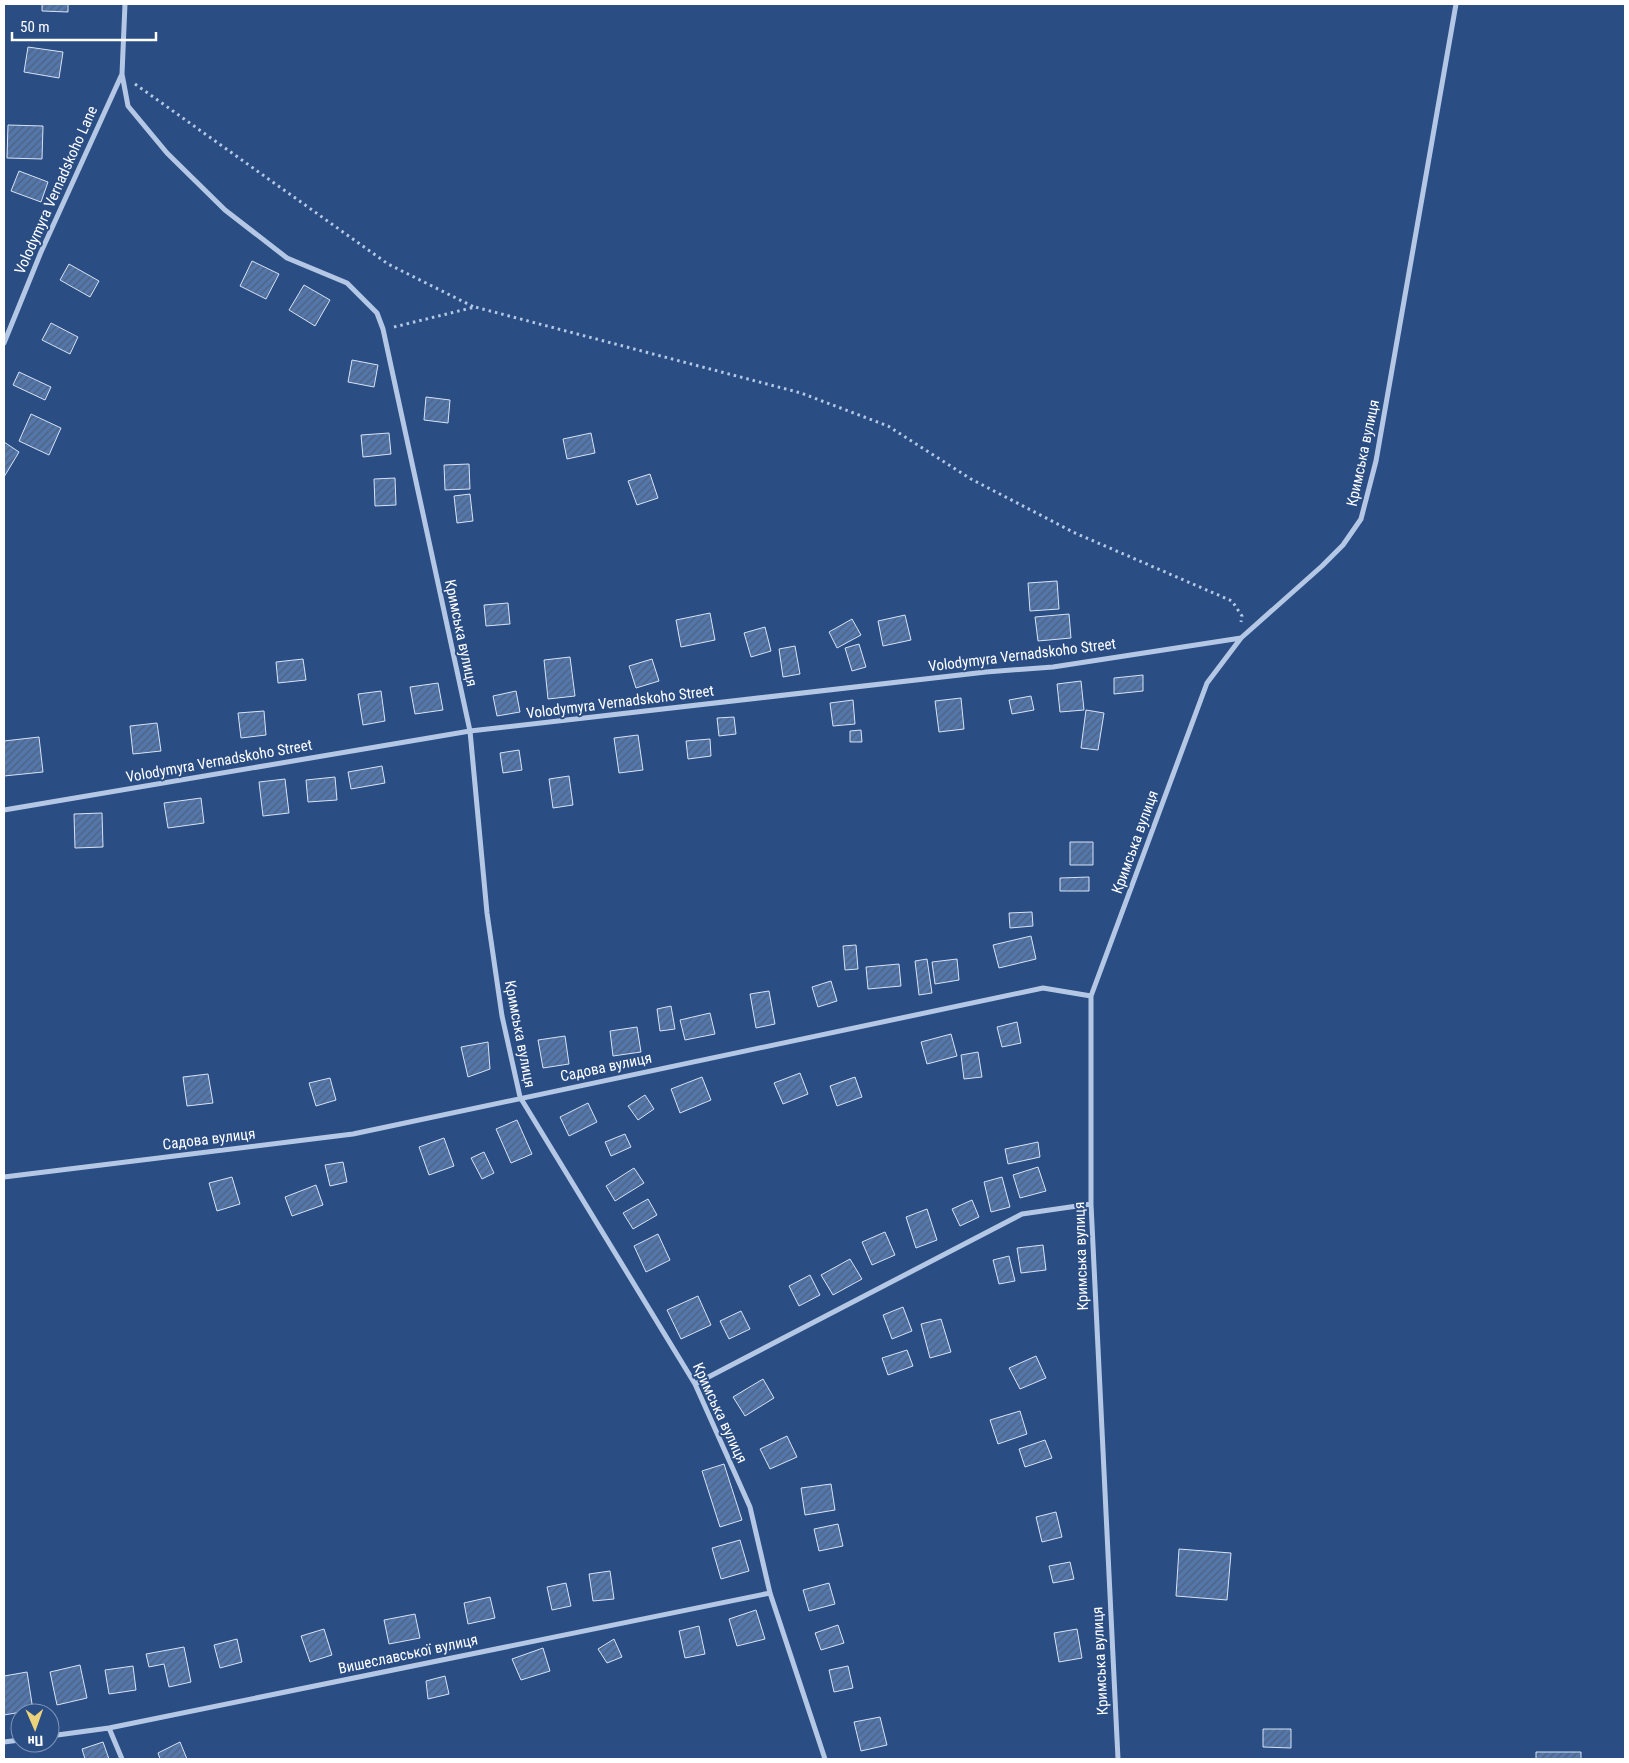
<svg xmlns="http://www.w3.org/2000/svg" width="1629" height="1763" viewBox="0 0 1629 1763" font-family="'Roboto Condensed',sans-serif">
  <defs>
    <pattern id="building-hatch" width="6" height="6" patternUnits="userSpaceOnUse" patternTransform="scale(1.25)"><rect width="6" height="6" fill="#5376ab"/><path d="M-1 1l2-2M0 6l6-6M5 7l2-2" fill="none" stroke="#50617c"/></pattern>
  </defs>
  <rect width="100%" height="100%" fill="#2a4d84"/>
  <path fill="url(#building-hatch)" stroke="#d7e3f5" d="M42,4h26v8l-26,-1z
    M28,47l35,5 -4,26 -35,-6z
    M8,125l35,1 -1,33 -35,-1z
    M19,171l29,11 -7,20 -30,-11z
    M252,261l27,13 -13,25 -26,-13z
    M69,264l30,17 -9,16 -30,-17z
    M304,285l26,15 -15,26 -26,-16z
    M51,323l27,14 -8,17 -28,-14z
    M352,360l26,5 -4,22 -26,-5z
    M19,372l32,15 -6,13 -32,-15z
    M426,397l24,3 -2,23 -24,-3z
    M31,414l30,14 -12,27 -30,-14z
    M389,433l2,21 -28,3 -2,-22z
    M591,433l4,20 -28,6 -4,-20z
    M4,442l15,10 -15,25z
    M469,464l1,25 -25,1 -1,-25z
    M650,474l8,24 -21,7 -9,-24z
    M395,478l1,27 -21,1 -1,-27z
    M470,494l3,27 -16,2 -3,-27z
    M1057,581l2,28 -29,2 -2,-28z
    M508,603l2,21 -24,2 -2,-21z
    M710,613l5,27 -34,7 -5,-27z
    M1069,614l2,24 -33,3 -3,-24z
    M905,615l6,25 -28,6 -5,-25z
    M852,619l9,16 -24,13 -8,-16z
    M765,627l6,24 -20,6 -7,-24z
    M859,644l7,23 -14,4 -7,-23z
    M795,646l5,28 -17,3 -4,-28z
    M570,657l5,39 -27,3 -4,-39z
    M303,659l3,21 -28,3 -2,-21z
    M652,659l7,22 -23,7 -7,-22z
    M1143,675v16l-29,3v-16z
    M1081,681l3,29 -24,2 -3,-28z
    M438,683l5,27 -28,4 -5,-27z
    M381,691l4,30 -22,4 -5,-31z
    M516,691l4,21 -23,4 -4,-20z
    M1031,696l3,14 -22,4 -3,-14z
    M961,698l3,31 -25,3 -4,-31z
    M853,700l2,24 -22,2 -3,-23z
    M1086,710l18,3 -6,37 -17,-2z
    M264,711l2,24 -25,3 -3,-25z
    M734,717l2,17 -17,2 -2,-18z
    M157,723l4,28 -28,3 -3,-28z
    M861,730l1,12h-12v-11z
    M638,735l5,35 -24,3 -5,-35z
    M39,737l4,35 -39,4v-35z
    M710,739l1,17 -23,3 -2,-18z
    M519,750l3,20 -19,3 -3,-20z
    M382,766l3,17 -34,6 -3,-17z
    M569,776l4,29 -20,3 -4,-29z
    M335,777l2,23 -29,2 -2,-22z
    M285,779l4,34 -26,3 -4,-34z
    M201,798l3,25 -36,5 -4,-25z
    M102,813l1,34 -28,1 -1,-34z
    M1070,842h23v23h-23z
    M1089,877v14h-29v-13z
    M1032,912l1,14 -23,2 -1,-15z
    M1031,936l5,23 -37,9 -6,-23z
    M856,945l2,24 -13,1 -2,-24z
    M927,959l5,34 -13,2 -4,-34z
    M957,959l2,21 -24,4 -3,-22z
    M899,964l2,22 -33,3 -2,-22z
    M831,981l6,20 -19,6 -6,-20z
    M769,991l6,33 -19,4 -6,-34z
    M671,1006l4,23 -15,2 -3,-22z
    M710,1013l5,21 -30,6 -5,-20z
    M1017,1022l4,21 -19,4 -5,-20z
    M637,1027l4,25 -28,4 -3,-25z
    M951,1034l6,22 -30,8 -6,-22z
    M565,1036l4,28 -26,4 -5,-28z
    M488,1042l2,27 -22,8 -7,-30z
    M978,1052l4,25 -18,2 -3,-24z
    M800,1073l8,21 -25,10 -9,-21z
    M208,1074l5,29 -26,3 -4,-29z
    M702,1077l9,23 -31,13 -9,-24z
    M855,1077l7,20 -25,9 -7,-20z
    M330,1078l6,22 -20,6 -7,-23z
    M645,1095l9,14 -16,11 -10,-14z
    M588,1103l9,19 -28,14 -9,-19z
    M517,1120l15,34 -21,9 -15,-34z
    M625,1134l6,13 -20,9 -6,-14z
    M444,1138l10,28 -25,9 -10,-28z
    M1038,1142l2,15 -32,7 -3,-15z
    M484,1152l10,21 -12,6 -11,-21z
    M343,1162l4,20 -17,4 -5,-21z
    M1038,1167l8,24 -26,7 -7,-23z
    M634,1168l10,15 -29,18 -9,-15z
    M232,1177l8,27 -23,7 -8,-28z
    M1002,1177l8,30 -19,5 -7,-30z
    M316,1185l7,20 -31,11 -7,-19z
    M648,1199l9,16 -24,14 -10,-16z
    M972,1200l7,17 -19,9 -8,-17z
    M927,1209l10,31 -21,8 -10,-31z
    M885,1232l10,23 -23,10 -10,-23z
    M658,1234l12,26 -24,12 -12,-26z
    M1043,1245l3,25 -25,3 -4,-25z
    M1009,1256l6,25 -16,3 -6,-24z
    M850,1259l12,20 -29,16 -12,-20z
    M810,1275l10,20 -21,11 -10,-20z
    M698,1296l13,29 -30,14 -14,-29z
    M903,1307l9,24 -20,8 -9,-24z
    M741,1311l9,18 -21,10 -9,-18z
    M941,1319l10,33 -21,6 -9,-34z
    M907,1350l6,16 -25,9 -6,-17z
    M1036,1356l10,22 -26,11 -11,-21z
    M763,1379l11,19 -29,18 -12,-19z
    M1020,1411l7,23 -29,10 -8,-24z
    M787,1436l10,21 -27,12 -10,-20z
    M1045,1440l7,18 -27,9 -6,-18z
    M724,1464l18,56 -22,7 -18,-56z
    M831,1484l4,26 -30,5 -4,-27z
    M1056,1512l6,25 -20,5 -6,-25z
    M838,1524l5,22 -24,5 -5,-22z
    M740,1540l9,31 -28,8 -9,-31z
    M1179,1549l52,4 -4,47 -51,-4z
    M1070,1562l4,17 -21,4 -4,-17z
    M610,1571l4,28 -21,2 -4,-27z
    M566,1583l5,23 -19,4 -5,-23z
    M829,1583l6,21 -26,7 -6,-21z
    M490,1597l5,21 -27,6 -4,-21z
    M756,1610l9,29 -28,7 -8,-27z
    M415,1614l5,24 -31,6 -5,-24z
    M838,1625l6,18 -23,7 -6,-17z
    M699,1626l6,28 -20,4 -6,-27z
    M324,1629l8,26 -22,7 -9,-26z
    M1077,1629l5,29 -23,4 -5,-29z
    M237,1639l5,23 -22,6 -6,-23z
    M614,1639l8,18 -15,6 -9,-14z
    M184,1647l7,35 -22,5 -5,-23 -15,3 -3,-13z
    M543,1648l7,23 -29,9 -9,-21z
    M80,1665l7,33 -30,7 -7,-33z
    M133,1666l3,24 -27,4 -4,-24z
    M848,1666l5,22 -19,4 -5,-22z
    M27,1672l6,38 -29,5v-39z
    M445,1676l4,18 -21,5 -2,-18z
    M880,1717l7,28 -26,6 -7,-29z
    M1263,1729h28v19l-28,-1z
    M103,1742l6,17h-24l-3,-10z
    M180,1742l7,17h-27l-2,-6z
    M1536,1752h45v7h-45z"/>
  <g fill="none" stroke-linecap="round" stroke-linejoin="round">
    <path stroke="#b4c8e6" stroke-width="3" stroke-dasharray="2.5 4" stroke-linecap="butt" d="M135,84l253,180 86,43
      M394,327l81,-20 326,86 87,33 83,53 104,54 157,68 10,15 -1,6"/>
    <path stroke="#b4c8e6" stroke-width="5" d="M125,4l-3,70 6,32 39,47 58,57 62,48 60,25 30,30 6,16 87,402 17,182 15,103 18,81 175,287 55,123 20,86 55,166
      M4,343l37,-91 81,-178
      M4,810l466,-79 516,-59 67,-5 188,-29
      M4,1177l349,-43 690,-146 48,8
      M695,1384l327,-170 69,-10
      M109,1728l13,31
      M50,1736l59,-8 661,-135
      M4,1742l16,-2
      M1118,1759l-27,-555v-208l116,-313 34,-45 81,-72 21,-21 18,-26 15,-58 80,-457"/>
  </g>
  <g text-anchor="middle" dominant-baseline="central" stroke-width="4" stroke-linejoin="round" paint-order="stroke">
    <g font-size="15" fill="#fff" stroke="#2a4d84">
      <text transform="translate(56 190) rotate(-66)">Volodymyra Vernadskoho Lane</text>
      <text transform="translate(1363 453) rotate(-78)">Кримська вулиця</text>
      <text transform="translate(461 633) rotate(78)">Кримська вулиця</text>
      <text transform="translate(1022 655) rotate(-7)">Volodymyra Vernadskoho Street</text>
      <text transform="translate(620 702) rotate(-7)">Volodymyra Vernadskoho Street</text>
      <text transform="translate(219 761) rotate(-10)">Volodymyra Vernadskoho Street</text>
      <text transform="translate(1135 842) rotate(-70)">Кримська вулиця</text>
      <text transform="translate(520 1034) rotate(79)">Кримська вулиця</text>
      <text transform="translate(606 1067) rotate(-12)">Садова вулиця</text>
      <text transform="translate(209 1139) rotate(-7)">Садова вулиця</text>
      <text transform="translate(1081 1256) rotate(-92)">Кримська вулиця</text>
      <text transform="translate(720 1413) rotate(65)">Кримська вулиця</text>
      <text transform="translate(408 1654) rotate(-12)">Вишеславської вулиця</text>
      <text transform="translate(1100 1661) rotate(-93)">Кримська вулиця</text>
    </g>
  </g>
  <rect width="1629" height="1763" fill="none" stroke="#ffffff" stroke-width="10"/>
  <g transform="translate(35 1728) rotate(178)"><circle r="24" fill="#2a4d84" stroke="#7f94b5"/>
  <path d="M0-4L9 19L0 12L-9 19Z" fill="#edd27c"/>
  <text y="-8" font-size="14" font-weight="bold" text-anchor="middle" fill="#ffffff">Пн</text>
  </g>
  <path d="M12 32v8h144v-8" fill="none" stroke="#ffffff" stroke-width="2.5"/>
  <text x="20" y="32" font-size="15" fill="#ffffff" stroke="#2a4d84" stroke-width="4" paint-order="stroke">50 m</text>
</svg>
